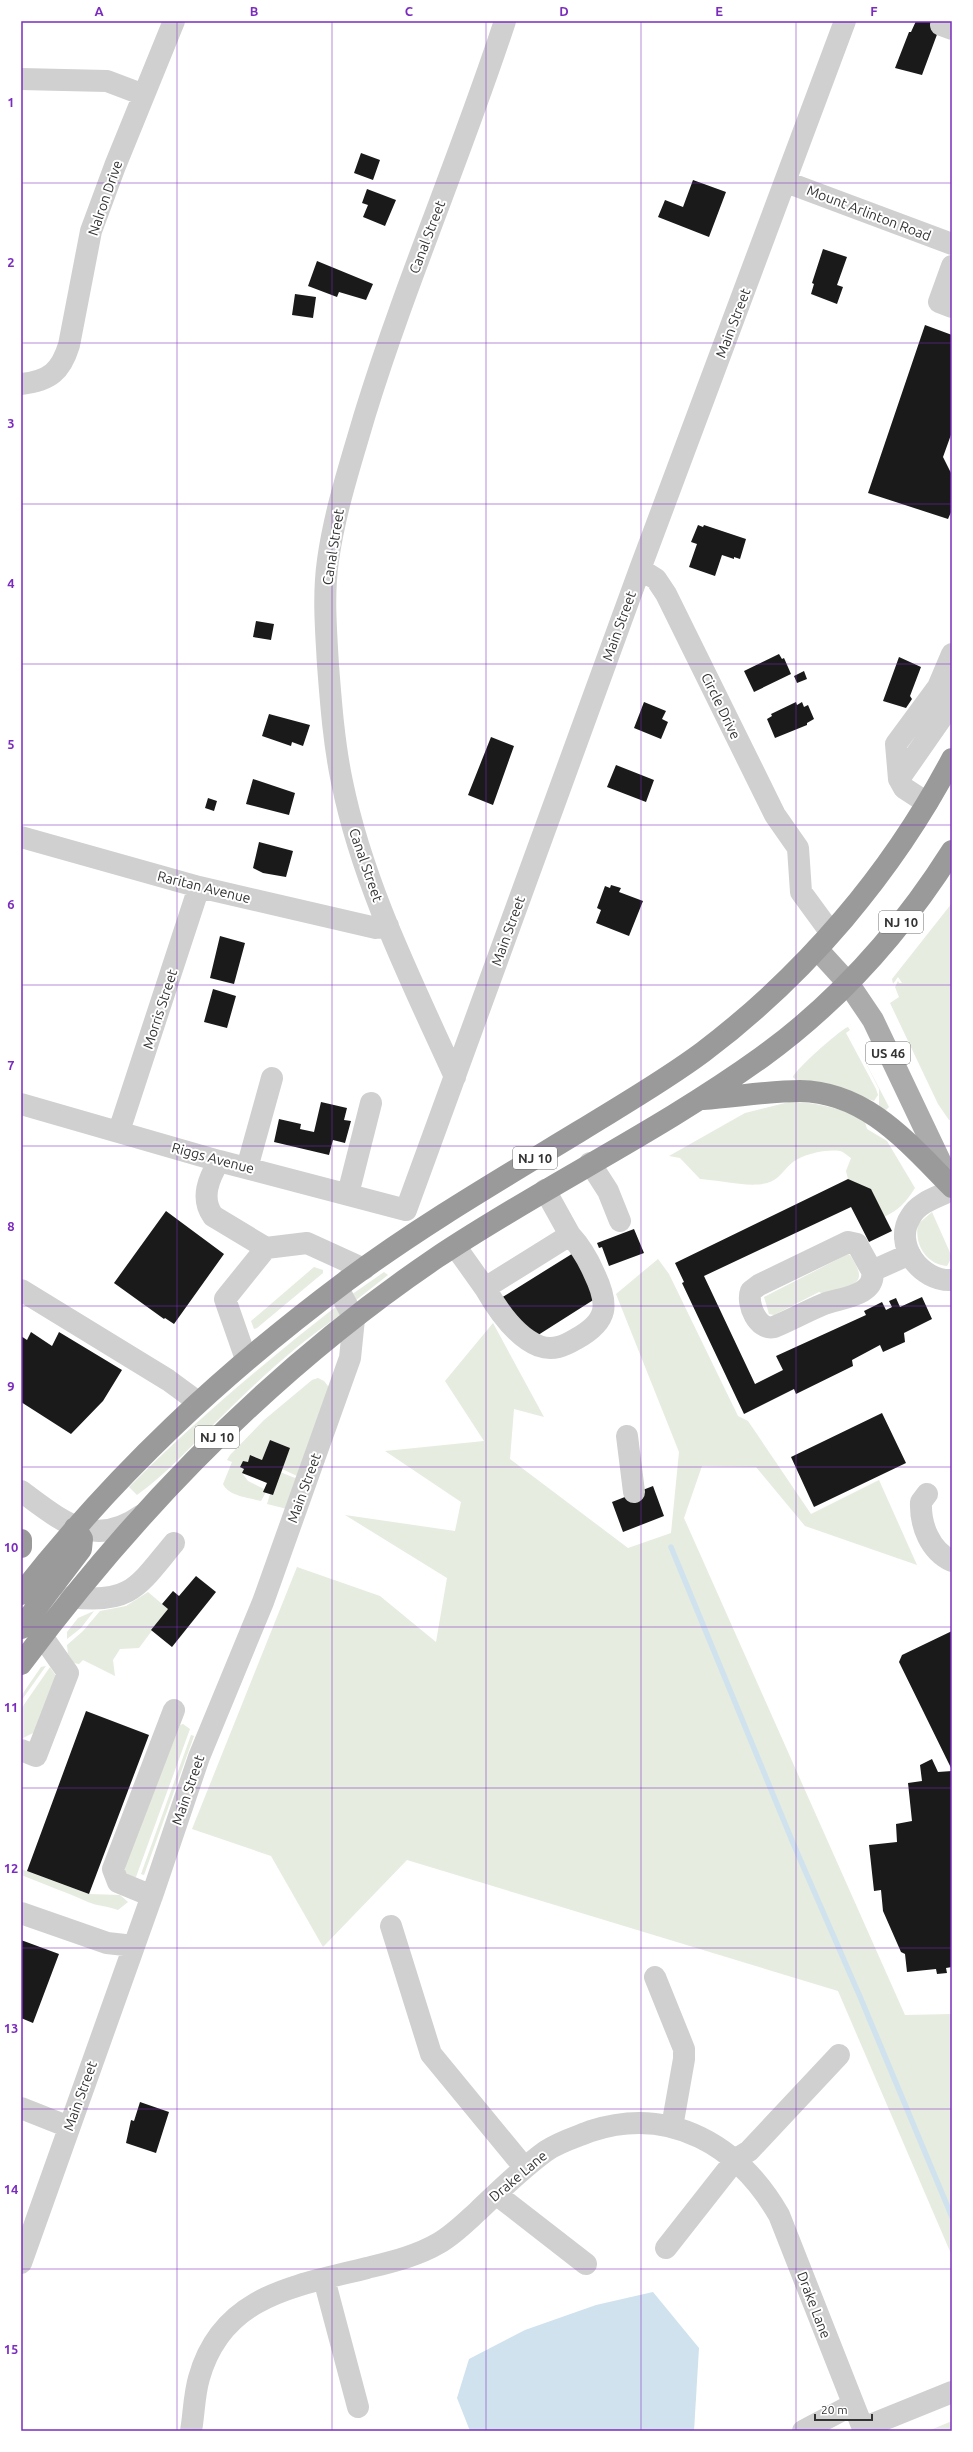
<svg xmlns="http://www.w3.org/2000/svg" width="973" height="2452" viewBox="0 0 973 2452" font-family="Ubuntu,sans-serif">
  <rect width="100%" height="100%" fill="#fff"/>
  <path fill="#e6ecdf" d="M952,903v217h-3l-11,-16 -48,-101 9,-6 -4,-10 3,-6 1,2h3l-4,-6 -5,7 -1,-5z
    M848,1027l2,3 -4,3 30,56 2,6 -4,6 -53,-18 -25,-3 -3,-3c2,-7 49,-49 55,-50z
    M856,1044l33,63 -4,4 -6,-5v-17z
    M789,1102c27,0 50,6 75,17l3,10 20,12 28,47c-9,14 -16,22 -31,29l-36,-38 -2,-8 5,-13c-3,-2 -7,-6 -11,-7 -14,-2 -36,3 -47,11 -9,7 -14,18 -26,21 -17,5 -49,-3 -67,-4l-20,-21 -11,-2 76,-43z
    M932,1212l20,45 -5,9c-21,-2 -33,-22 -29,-42z
    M848,1254l2,1c14,21 13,29 -12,35 -7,2 -13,5 -19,2l-45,23 -5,-1 -5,-17z
    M658,1259l11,15 69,142 10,5 63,93 68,-34 38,85 -112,-39 -49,-59 -54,-1 -18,52 221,497 47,-1v242l-114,-265 -431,-131 -84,87 -52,-91 -79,-27 105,-262 83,29 56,46 11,-64 -102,-63 110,16 6,-29 -76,-51 99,-10 -39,-60 48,-58 51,94 -30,-8 -4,50 118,89 43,-15 8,-81 -63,-158z
    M314,1267l9,3v3l-66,55 -3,1 -3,-8z
    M384,1272l4,3 -33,26 -4,-6z
    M338,1305l4,9c-47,31 -89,71 -129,111 -25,24 -48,50 -76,70l-8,-8c66,-66 136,-125 209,-182z
    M318,1378l6,3 4,5v8l-41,115 -20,-5 3,-10 3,1 7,-23 15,6 2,-2 -15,-7 8,-21 -20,-8 -8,20 -11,-5 -3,7 -5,-1 -2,6 3,2 -2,4 6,8 16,8 2,3 -5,9c-11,-3 -33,-5 -38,-17l9,-22 -5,-2 3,-5 34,-35 48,-40z
    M148,1592l20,17 -29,39 -19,1 -7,11 2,16 -32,-16 -4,4 -5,-1 -6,-9 -1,-9 16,-14 17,-20 26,-5z
    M94,1611l-13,17 -14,11v-7l11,-14z
    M46,1666l-25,35v1v-6l20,-29z
    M50,1667l6,9 -21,56 -14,7v-30z
    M183,1724l7,5 -54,148h-10l-2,-10 56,-142z
    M191,1735l3,1 -50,139 -3,-1z
    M21,1869l68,25 31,1 8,7 -10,8c-10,-4 -21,-4 -30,-8 -22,-10 -45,-18 -67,-27z
    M952,2421v10h-24z"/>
  <path fill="#cfe2ee" d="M653,2292l46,56 -5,83h-224l-13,-33 12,-39 56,-29 71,-25z"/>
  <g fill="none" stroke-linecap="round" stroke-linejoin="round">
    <path stroke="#cfe2ee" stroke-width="5.5" d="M671,1547l122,296 68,156 91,218"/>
  </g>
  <path fill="#1a1a1a" d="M916,21h26l-20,54 -27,-7 14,-36h2z
    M361,153l19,7 -7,20 -19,-7z
    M693,180l33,12 -17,45 -51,-20 7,-17 18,7z
    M367,189l29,11 -11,26 -22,-9 5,-12 -6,-2z
    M823,249l24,8 -10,28 6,2 -6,17 -26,-10 3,-10 -2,-1z
    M317,261l56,23 -7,16 -27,-8 -2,5 -29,-11z
    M295,294l21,3 -3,21 -21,-3z
    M925,325l27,10v97l-9,25 9,18v35l-4,9 -80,-26z
    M698,525l5,2 1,-2 42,14 -6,20 -6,-2v2l-12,-4 -7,21 -26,-9 8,-23 -6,-2z
    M256,621l18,3 -3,16 -18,-3z
    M779,654l3,5 2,-1 7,16 -37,18 -10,-21z
    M899,657l22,10 -11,29 2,3 -6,9 -23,-7z
    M804,671l3,8 -10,4 -3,-7z
    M644,702l22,9 -4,8 6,3 -7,17 -27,-11z
    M796,702l1,3 5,-3 2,5 4,-2 6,14 -7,4v2l-32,13 -8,-19 5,-3 -1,-2z
    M269,714l41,11 -7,21 -11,-4 -1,4 -29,-10z
    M491,737l23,9 -21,59 -25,-10z
    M616,765l38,15 -8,22 -39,-15z
    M253,779l42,14 -6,22 -43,-11z
    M208,798l9,3 -3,10 -9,-3z
    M259,842l34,9 -7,26 -23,-4 -10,-5z
    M611,885l10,3 -2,4 24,9 -14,35 -33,-13 5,-13 -4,-2 8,-22 5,2z
    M220,936l25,7 -11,41 -24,-6z
    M213,989l23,7 -9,32 -23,-6z
    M321,1102l26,6 -3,12 7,1 -6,22 -12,-3 -4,15 -55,-13 5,-23 22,5 -1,5 14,3z
    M848,1179l23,10 21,42 -23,11 -18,-35 -147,69 51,108 28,-14 -7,-14 90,-41 -2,-4 18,-9 4,8 6,-3 -3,-6 7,-3 4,9 22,-10 10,22 -28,14 1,9 -22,10 -3,-7 -28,15 1,6 -57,28 -2,-5 -50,25 -62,-131 2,-1 -9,-19z
    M166,1211l58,43 -50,70 -9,-6 -1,1 -50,-36z
    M634,1229l10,24 -35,13 -7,-19 -3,1 -2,-5z
    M575,1252l23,45 -63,40 -34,-39z
    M31,1332l21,14 7,-14 63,38 -19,31 -32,33 -50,-32v-66l6,4z
    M882,1413l24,50 -92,44 -23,-50z
    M270,1440l20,8 -17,47 -10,-3 4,-9 -25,-10 2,-4 -4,-2 3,-6 5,1 2,-7 12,5z
    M653,1486l11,30 -41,16 -11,-30z
    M196,1576l20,16 -44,55 -21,-17 17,-21 -6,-5 11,-13 6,5z
    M952,1631v139l-53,-108 3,-7z
    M86,1711l63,24 -60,159 -62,-23z
    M932,1759l6,13 14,-1v196l-6,1 1,5 -10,1 -1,-5 -29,3 -2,-18 -4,-2 -18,-41 -2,-21 -7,1 -5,-46 28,-3 -1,-18 16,-3 -4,-38 14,-2 -2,-16z
    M21,1940l38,14 -26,69 -12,-5z
    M140,2102l29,10 -13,41 -30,-10 5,-23 3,1z"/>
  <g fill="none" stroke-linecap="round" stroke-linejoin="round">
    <path stroke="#d0d0d0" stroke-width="22" d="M941,25l11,4
      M21,79l86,2 37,14
      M786,182l166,62
      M952,266l-13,36 13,5
      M21,384c29,-3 40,-13 48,-39l22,-114 24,-65 59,-145
      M640,569l16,10 10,15 109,221 23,33 3,44 30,41
      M938,687l14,-33
      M899,779l53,-76
      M927,803l-23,-15 -5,-9 -3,-35 42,-57 14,11
      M21,837l178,50 177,41 12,-2
      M455,1077c-43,-95 -92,-192 -113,-295 -8,-38 -11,-78 -14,-117 -2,-35 -5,-70 0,-105 7,-50 23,-98 37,-146 41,-133 97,-261 140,-393
      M21,1104l198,57 187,49
      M119,1131l80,-244
      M219,1161c-10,17 -19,37 -6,55l53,32 41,-5 57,26
      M590,1163l18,28 12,30
      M247,1168l25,-90
      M952,1190c-14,7 -33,12 -41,26 -19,28 10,66 41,64
      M348,1194l23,-91
      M406,1210l234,-641 205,-548
      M455,1246l30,42 85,-53 -25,-45
      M872,1271l-15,-27 -9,-2 -89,43 -8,6c-5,13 7,40 23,36 17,-7 33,-16 50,-23 15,-6 53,-8 48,-33l38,-17
      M485,1288c12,21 31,49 54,58 14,5 25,0 37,-7 33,-18 33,-35 18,-66 -6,-14 -13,-26 -24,-38
      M21,1290l147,90 30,22
      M246,1359l-21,-60 41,-51
      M627,1436l7,56
      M21,1491c41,30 72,59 121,24
      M927,1494l-6,8c-1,23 9,49 31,59
      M71,1597c60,8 68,-12 103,-54
      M21,1750l15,6 32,-83 -26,-37
      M152,1896l-34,-14 -5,-13 61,-159
      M21,1913l86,30 27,3
      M391,1926l40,128 93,113
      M655,1977l29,72v10l-12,68
      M21,2108l48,19
      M496,2194l90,70
      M666,2248l70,-89 13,-8 90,-96
      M21,2263l133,-373 45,-133 64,-155 87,-244 4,-39 -16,-31
      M324,2279l34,128
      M863,2428l89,-36
      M191,2431c3,-17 3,-36 8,-53 23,-83 96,-92 168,-110 24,-6 50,-12 72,-25 14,-8 26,-20 38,-31 22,-21 44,-43 69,-61 13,-9 30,-14 45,-20 80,-26 148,15 188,84l85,216
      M803,2431l49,-26"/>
    <path stroke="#ababab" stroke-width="22" d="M817,949l31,34 25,37 78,164"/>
    <path stroke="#9a9a9a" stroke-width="22" d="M703,1099c32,-2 65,-8 97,-8 67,1 109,53 152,96
      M21,1540v7
      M21,1594c95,-121 201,-220 324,-312 75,-56 156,-103 235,-151 42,-26 84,-50 123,-79 103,-78 189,-179 249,-293
      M21,1628l60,-79 1,-10 -7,-11
      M21,1664c117,-157 253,-296 415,-406 106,-71 222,-126 326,-201 76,-55 140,-127 190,-206"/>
  </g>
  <path fill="none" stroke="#7b2cbf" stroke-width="1" stroke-opacity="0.55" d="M177,21v2410M332,21v2410M486,21v2410M641,21v2410M796,21v2410M21,183h931M21,343h931M21,504h931M21,664h931M21,825h931M21,985h931M21,1146h931M21,1306h931M21,1467h931M21,1627h931M21,1788h931M21,1948h931M21,2109h931M21,2269h931"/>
  <g text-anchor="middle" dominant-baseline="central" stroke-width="4" stroke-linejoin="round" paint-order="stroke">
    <g fill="#fff" stroke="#707070" stroke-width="1">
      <rect x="879" y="911" width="44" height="22" rx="3"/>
      <rect x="866" y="1042" width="44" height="22" rx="3"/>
      <rect x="513" y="1147" width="44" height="22" rx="3"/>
      <rect x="195" y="1426" width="44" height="22" rx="3"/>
    </g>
    <g font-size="13" font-weight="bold" fill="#333">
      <text x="901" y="922">NJ 10</text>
      <text x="888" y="1053">US 46</text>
      <text x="535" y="1158">NJ 10</text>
      <text x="217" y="1437">NJ 10</text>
    </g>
    <g font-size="14" fill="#333" stroke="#fff">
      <text transform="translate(105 198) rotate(-71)">Nalron Drive</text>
      <text transform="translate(869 213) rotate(21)">Mount Arlinton Road</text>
      <text transform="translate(427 237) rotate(-69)">Canal Street</text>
      <text transform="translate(733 323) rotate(-69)">Main Street</text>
      <text transform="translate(333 547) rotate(-81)">Canal Street</text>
      <text transform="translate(619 626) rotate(-70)">Main Street</text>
      <text transform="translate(721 706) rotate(64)">Circle Drive</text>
      <text transform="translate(366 865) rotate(71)">Canal Street</text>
      <text transform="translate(204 887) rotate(14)">Raritan Avenue</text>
      <text transform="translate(508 931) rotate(-70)">Main Street</text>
      <text transform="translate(160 1009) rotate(-72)">Morris Street</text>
      <text transform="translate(213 1158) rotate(15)">Riggs Avenue</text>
      <text transform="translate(304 1488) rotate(-70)">Main Street</text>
      <text transform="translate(188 1790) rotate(-71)">Main Street</text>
      <text transform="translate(80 2096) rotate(-70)">Main Street</text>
      <text transform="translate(518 2176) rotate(-40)">Drake Lane</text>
      <text transform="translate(814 2305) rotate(69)">Drake Lane</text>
    </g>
  </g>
  <rect width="973" height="2452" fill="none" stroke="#ffffff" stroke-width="44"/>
  <path d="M815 2414v6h57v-6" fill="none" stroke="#333333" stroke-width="2"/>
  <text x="821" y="2414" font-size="12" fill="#333333" stroke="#ffffff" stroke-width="3" paint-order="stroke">20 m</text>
  <rect x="22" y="22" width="929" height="2408" fill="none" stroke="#7b2cbf" stroke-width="1.5"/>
  <g font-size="13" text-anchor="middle" font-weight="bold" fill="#7b2cbf">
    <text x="99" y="16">A</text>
    <text x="254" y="16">B</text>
    <text x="409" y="16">C</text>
    <text x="564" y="16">D</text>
    <text x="719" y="16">E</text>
    <text x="874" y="16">F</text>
    <text x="11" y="107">1</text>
    <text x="11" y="267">2</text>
    <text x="11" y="428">3</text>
    <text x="11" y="588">4</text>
    <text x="11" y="749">5</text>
    <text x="11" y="909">6</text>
    <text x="11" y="1070">7</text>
    <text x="11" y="1231">8</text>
    <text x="11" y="1391">9</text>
    <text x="11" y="1552">10</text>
    <text x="11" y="1712">11</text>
    <text x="11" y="1873">12</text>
    <text x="11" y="2033">13</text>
    <text x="11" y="2194">14</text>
    <text x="11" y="2354">15</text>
  </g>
</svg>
